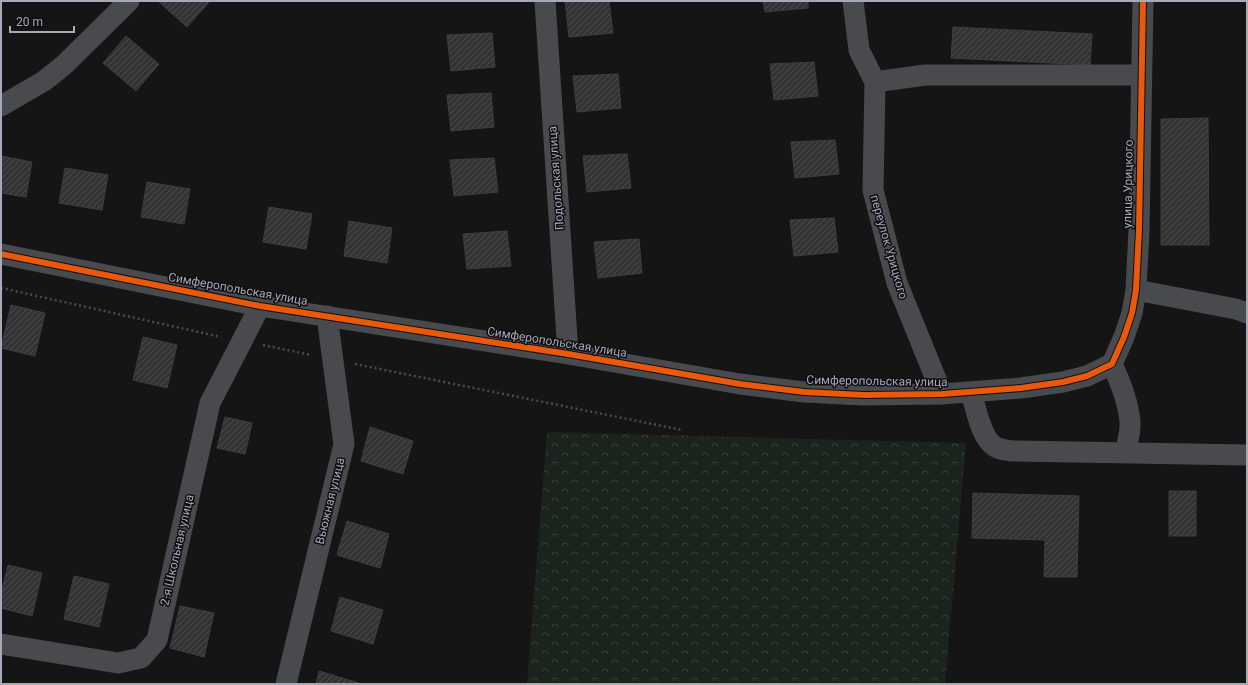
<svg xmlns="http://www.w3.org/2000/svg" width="1248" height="685" viewBox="0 0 1248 685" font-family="Roboto,sans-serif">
  <defs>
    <pattern id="forest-crowns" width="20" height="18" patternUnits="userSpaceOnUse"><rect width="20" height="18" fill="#1b231d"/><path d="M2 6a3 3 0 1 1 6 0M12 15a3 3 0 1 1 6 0" fill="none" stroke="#39403c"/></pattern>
    <pattern id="building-hatch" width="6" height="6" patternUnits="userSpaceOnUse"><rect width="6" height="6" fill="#333335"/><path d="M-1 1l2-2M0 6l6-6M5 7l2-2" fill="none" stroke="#4e4e50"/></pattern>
  </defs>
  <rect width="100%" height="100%" fill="#151515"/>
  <path fill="url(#forest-crowns)" d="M547,432l419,11 -21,241h-418z"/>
  <path fill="url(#building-hatch)" stroke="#3d3e42" d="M158,1h52l-23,26z
    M565,1h44l4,32 -44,4z
    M763,1h45v7l-43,4z
    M953,27l139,7 -2,31 -139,-7z
    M492,33l3,34 -44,4 -4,-36z
    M126,36l33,28 -23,27 -33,-28z
    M814,62l4,34 -44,4 -4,-36z
    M618,74l3,34 -44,4 -4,-36z
    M491,93l3,34 -43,4 -4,-36z
    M1208,118l1,127h-48v-126z
    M835,140l4,34 -44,4 -4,-36z
    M627,154l4,34 -44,4 -4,-36z
    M1,156l31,6 -6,35 -25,-4z
    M494,158l4,34 -44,4 -4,-36z
    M65,168l43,7 -6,35 -43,-7z
    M147,182l43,7 -6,35 -43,-7z
    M269,207l43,7 -6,35 -43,-7z
    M834,218l4,34 -44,4 -4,-36z
    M349,221l43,7 -5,35 -43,-7z
    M507,231l4,35 -44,3 -4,-35z
    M639,239l3,34 -44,5 -4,-36z
    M11,305l34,8 -10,43 -34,-8z
    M143,337l34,8 -10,43 -34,-8z
    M225,417l27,6 -7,31 -28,-6z
    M370,427l43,14 -10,33 -42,-13z
    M1169,491h27v45h-27z
    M973,493l106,3 -2,81h-33l1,-37 -73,-2z
    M347,521l42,13 -9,34 -43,-13z
    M8,565l34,8 -10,43 -31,-8v-15z
    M74,576l35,8 -10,43 -35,-8z
    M340,597l43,13 -10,34 -42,-13z
    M180,606l34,7 -10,44 -34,-9z
    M319,671l43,13h-46z"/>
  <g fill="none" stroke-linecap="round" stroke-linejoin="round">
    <path stroke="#4b4b50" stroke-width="2.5" stroke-dasharray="2 3" stroke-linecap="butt" d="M1,288l220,49
      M263,345l48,10
      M355,364l327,66"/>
    <path stroke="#494a4e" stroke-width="21" d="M545,1l23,353
      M853,1l6,49 16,32 -2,108 24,93 45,111
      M875,82l50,-7h216
      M1,106l43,-25 20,-16 65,-64
      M1,254l259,52 308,48 172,30 64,8 60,3 78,-1 79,-6 42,-6 24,-6 25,-12
      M1136,290l100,19 11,4
      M1112,364l12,-27 8,-24 4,-23 3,-60 4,-229
      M1112,364c8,17 16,38 18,57 1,11 -3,22 -5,32
      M971,392c5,16 10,50 27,56 4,2 9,2 13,3l236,4
      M1,644l117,19 23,-5 16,-18 53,-237 50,-97
      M286,684l58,-240 -17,-128"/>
    <g stroke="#0f0f11" stroke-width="8">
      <path id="cycleway" d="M1,254l259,52 308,48 172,30 64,8 60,3 78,-1 79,-6 42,-6 24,-6 25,-12 12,-27 8,-24 4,-23 3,-60 4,-229"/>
    </g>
    <use href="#cycleway" stroke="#e8590c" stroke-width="6"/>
  </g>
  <g text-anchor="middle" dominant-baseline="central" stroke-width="3" stroke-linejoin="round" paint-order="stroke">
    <g font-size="12" fill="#a5a9b8" stroke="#0f0f11">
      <text transform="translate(556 178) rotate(-94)">Подольская улица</text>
      <text transform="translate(1128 184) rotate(-89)">улица Урицкого</text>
      <text transform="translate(889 247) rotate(74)">переулок Урицкого</text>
      <text transform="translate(238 289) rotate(10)">Симферопольская улица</text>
      <text transform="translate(557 342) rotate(9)">Симферопольская улица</text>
      <text transform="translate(877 381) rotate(1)">Симферопольская улица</text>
      <text transform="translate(330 501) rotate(-76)">Вьюжная улица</text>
      <text transform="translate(177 550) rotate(-77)">2-я Школьная улица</text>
    </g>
  </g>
  <rect width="1248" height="685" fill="none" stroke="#a5a9b8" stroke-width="4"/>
  <path d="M10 26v6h64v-6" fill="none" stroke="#a5a9b8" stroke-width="2"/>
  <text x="16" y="26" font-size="12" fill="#a5a9b8" stroke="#0f0f11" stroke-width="3" paint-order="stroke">20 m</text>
</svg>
